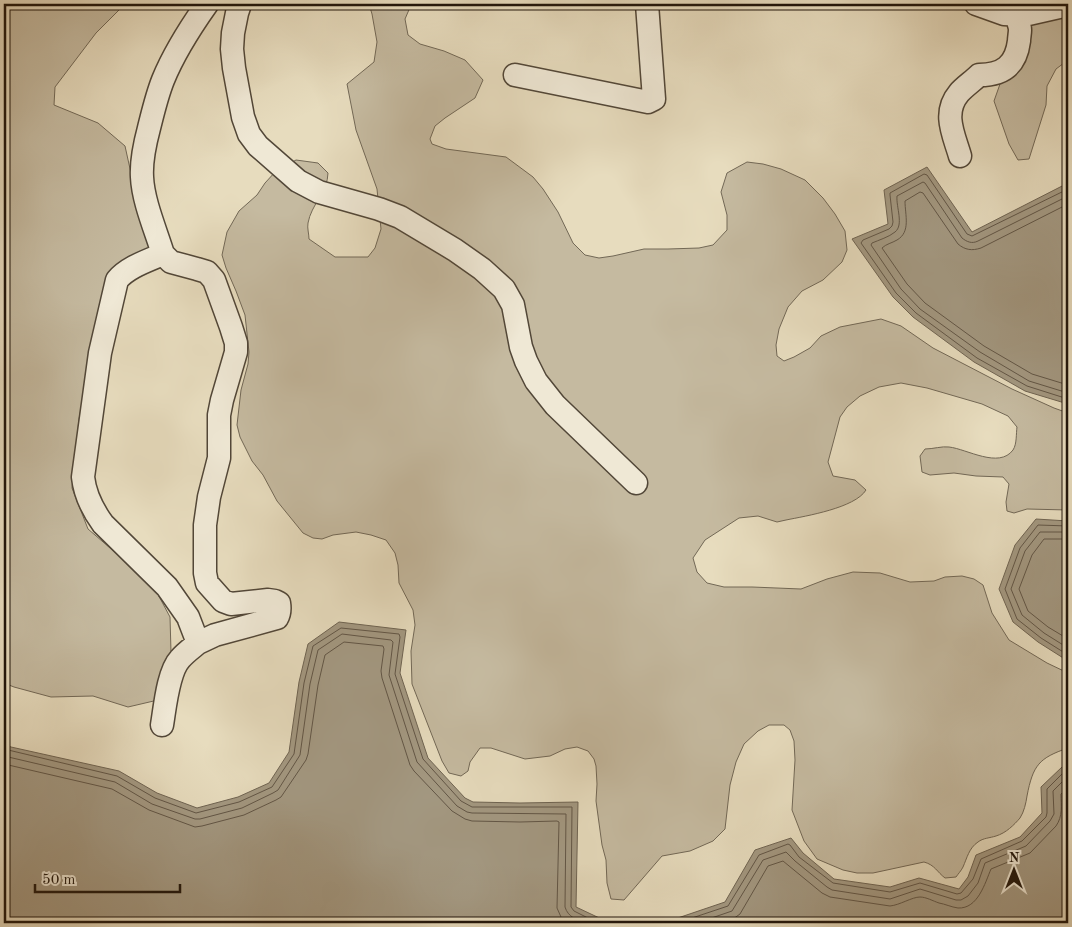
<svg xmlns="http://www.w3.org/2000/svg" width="1072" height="927" viewBox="0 0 1072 927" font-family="'Old Standard TT',serif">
  <rect width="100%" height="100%" fill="#e7dcbe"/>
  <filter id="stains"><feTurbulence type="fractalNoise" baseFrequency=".004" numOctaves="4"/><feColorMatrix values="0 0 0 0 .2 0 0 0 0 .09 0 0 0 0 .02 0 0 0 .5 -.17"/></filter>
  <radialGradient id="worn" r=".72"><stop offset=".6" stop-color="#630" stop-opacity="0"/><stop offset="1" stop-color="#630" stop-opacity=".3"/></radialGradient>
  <path fill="#c5baa0" stroke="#726856" d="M4,4h121l-29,29 -41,54 -1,18 44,18 27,23 9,41 18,63 -9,7 -49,82 -15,80 -7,69 16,41 65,56 17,32 1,35 -13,48 -30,7 -35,-11 -42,1 -37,-10 -10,-4z
    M369,4h46l-4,1 -6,14 3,16 12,9 24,7 21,9 18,20 -8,18 -30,20 -10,8 -5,13 2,5 14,5 60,8 27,20 10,12 15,23 15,31 12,12 14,3 14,-2 31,-7h24l31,-1 14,-3 14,-15v-15l-6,-23 6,-19 20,-11 16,2 18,5 24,11 18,18 12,16 10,17 2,19 -5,12 -19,18 -21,11 -14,16 -9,22 -3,16 1,11 7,5 10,-4 16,-9 11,-12 19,-9 41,-8 20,7 32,22 79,41 42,19 14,5v97l-41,-1 -13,4 -7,-2 -1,-9 3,-18 -6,-7 -27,-1 -22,-3 -24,2 -8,-3 -2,-16 5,-7c8,0 17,-3 24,-2 18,2 50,22 64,3 4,-6 3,-16 4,-23l-9,-11 -26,-12 -55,-16 -26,-5 -22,4 -19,9 -13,11 -7,10 -12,45 5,14 22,4 11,10c-11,18 -60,26 -80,30l-9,2 -19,-6 -19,2 -34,22 -12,18 4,14 10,11 17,4h28l49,2 26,-10 26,-7 27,1 30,9 24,-1 11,-4 17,-1 12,3 9,6 9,28 17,27 38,23 21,10v75c-29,10 -35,17 -41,48 -1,7 -3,16 -7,22 -6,7 -14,15 -24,18 -6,2 -13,2 -18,6 -9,6 -11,16 -15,25 -2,4 -5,7 -7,10l-11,1c-8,-6 -10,-13 -21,-16l-51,11h-16l-14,-3 -26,-11 -13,-18 -12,-31 3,-50 -1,-19 -4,-11 -6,-5h-15l-11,6 -14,13 -8,18 -6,23 -5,44 -12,12 -23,10 -28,5 -38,44 -13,-1 -4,-16 -1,-23 -4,-15 -6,-44 1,-17 -1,-18 -2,-7 -6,-8 -11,-4 -12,2 -15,7 -25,3 -34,-11h-11l-10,14 -2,9 -7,5 -12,-3 -7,-12 -30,-77 -1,-33 4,-26 -2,-15 -14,-27 -1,-18 -3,-12 -9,-13 -15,-5 -15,-3 -23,3 -11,4 -9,-1 -10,-5 -26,-32 -14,-26 -11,-14 -12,-24 -3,-12 4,-35 7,-26 1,-12 -4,-37 -9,-24 -10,-23 -4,-13 5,-23 12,-21 18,-16 8,-12 11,-12 20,-11 22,3 10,10c0,18 -17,32 -20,50 -1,5 1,11 1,16l26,18h33l7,-9 6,-19 -4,-40 -21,-59 -9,-46 27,-22 3,-20 -5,-28z
    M1068,4v56l-12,9 -9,17 -1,19 -17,54 -11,1 -9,-16 -15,-43 6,-17 9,-13 15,-63z"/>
  <path fill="#a39881" stroke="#6f6452" d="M927,167l45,65 96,-49v221l-43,-13 -51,-29 -61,-45 -20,-20 -41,-58 36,-15 -4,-34z
    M1036,519l32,2v140l-30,-19 -25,-20 -14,-33 16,-44z
    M339,622l67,8 -6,43 28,85 37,40 8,4 47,1 58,-1 -2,105 34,16h-606v-179l7,3 108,24 38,22 40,15 41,-11 31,-14 20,-31 10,-70 9,-38z
    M1068,762v161h-405l62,-21 30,-52 36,-12 12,15 31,26 56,8 29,-9 40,11 9,-12 8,-22 44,-18 22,-24 -1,-26 21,-20z"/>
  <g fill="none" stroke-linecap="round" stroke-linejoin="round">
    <path stroke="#625646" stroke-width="1" d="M1068,189l-96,47 -5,-2 -40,-59 -3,-1 -34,19v2l3,27 -1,4 -3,3 -26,11 -2,3 35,50 20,20 61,45 50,28 41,13
      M1068,196l-90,45c-6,3 -11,1 -16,-3l-37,-55 -2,-1 -26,14c-1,11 7,29 -2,36 -6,5 -16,8 -23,11l-1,2 30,44 19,20 60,43 49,29 39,12
      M1068,204l-87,44c-9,3 -16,2 -23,-4l-35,-51 -3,-1 -15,9c0,14 6,31 -8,39 -5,3 -11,4 -15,8l25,36 18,19 59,43 48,28 36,11
      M1068,526l-30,-1 -18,23 -15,41 12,30 24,19 27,17
      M1068,532h-28l-15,19 -14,38 11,26 22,18 24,15
      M1068,539h-24l-12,16 -13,34 9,22 20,16 20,12
      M4,749l113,27 38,22 41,15 43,-11 33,-15 22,-33 10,-71 9,-37 28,-18 58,6 1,3 -5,37 28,85 38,42 11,6h100l-1,100 3,4 24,12
      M4,756l111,26 37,22 43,15h5l42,-11 31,-15 5,-3 22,-35 10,-71 8,-34 24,-16 49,6 2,2 -4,33 28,87 40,44 10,6 5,1 94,1 -1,93c3,10 11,12 19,16
      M4,764l108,25 37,21 46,17 7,-1 42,-11 32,-15 5,-3 25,-37 2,-6 10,-69 7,-30 19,-13 39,4 1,3 -3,22 1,7 28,87 4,6 38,40 13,8 7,2 48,1 37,-1 2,1 -2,86 4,9 6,6
      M677,923l51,-17 31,-51 29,-11 2,1 9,12 34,26 57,9 30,-9 37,11 4,-1 12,-14 8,-20 41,-18 24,-24 1,-4v-24l21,-21
      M697,923l35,-12 31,-51 23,-8 9,9 32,26 5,3 58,9 30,-10 36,11h5l7,-4 10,-13 7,-20 41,-17 24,-25 4,-7 -1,-23 15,-15
      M721,923l12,-4 7,-5 28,-48 15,-5 39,32 8,4 60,9c10,-1 22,-9 30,-9 6,0 13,4 19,6 6,1 12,4 19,5 20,1 27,-25 33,-39l39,-16 26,-27c7,-10 5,-20 5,-32l7,-7"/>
    <g stroke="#524738" stroke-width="25">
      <path id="minor" d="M240,4l-3,9 -4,20 -1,16 2,19 9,49 6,17 9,12 40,35 21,11 60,17 21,8 55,33 27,19 22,20 9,16 8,42 5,14 10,20 19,24 81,78
        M976,4l28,10 20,1 44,-10
        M515,75l133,27 6,-3 -7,-95
        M960,156c-6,-21 -18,-43 -1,-63 5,-6 14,-12 20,-18 24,0 37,-10 40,-34 0,-3 1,-8 1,-11 0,-5 -3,-11 -4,-15
        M163,254l8,8 26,7 10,3 7,8 17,47 5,16v9l-14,48 -3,15v43l-10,39 -4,28v48l2,10 16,18 8,3 37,-4 7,1 4,2c1,6 1,10 -2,15l-62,17 -17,8
        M162,725c3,-18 6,-53 18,-66 5,-6 12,-11 18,-16l-10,-26 -21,-30 -64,-63c-11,-15 -18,-29 -20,-47l17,-124 17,-73c11,-13 30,-19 46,-26 -7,-23 -20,-53 -21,-77 -1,-16 3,-34 7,-49 4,-16 8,-33 14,-48 11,-27 27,-52 44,-76"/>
    </g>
    <use href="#minor" stroke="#efe8d5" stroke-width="22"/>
  </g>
  <rect width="1072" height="927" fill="none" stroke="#e7dcbe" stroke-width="20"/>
  <rect x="5" y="5" width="1062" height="917" fill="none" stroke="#20150b" stroke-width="2.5"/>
  <rect x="10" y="10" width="1052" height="907" fill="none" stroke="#20150b"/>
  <g transform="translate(1014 870)" stroke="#efe8d5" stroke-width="4" paint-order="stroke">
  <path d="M0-4L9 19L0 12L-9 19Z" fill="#20150b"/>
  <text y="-8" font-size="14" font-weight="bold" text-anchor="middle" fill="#20150b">N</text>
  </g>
  <path d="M35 884v8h145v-8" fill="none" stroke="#20150b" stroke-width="2.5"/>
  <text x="42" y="884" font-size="15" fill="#20150b" stroke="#efe8d5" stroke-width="4" paint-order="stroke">50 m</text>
  <rect width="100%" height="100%" filter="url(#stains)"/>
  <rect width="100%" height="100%" fill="url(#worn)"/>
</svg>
